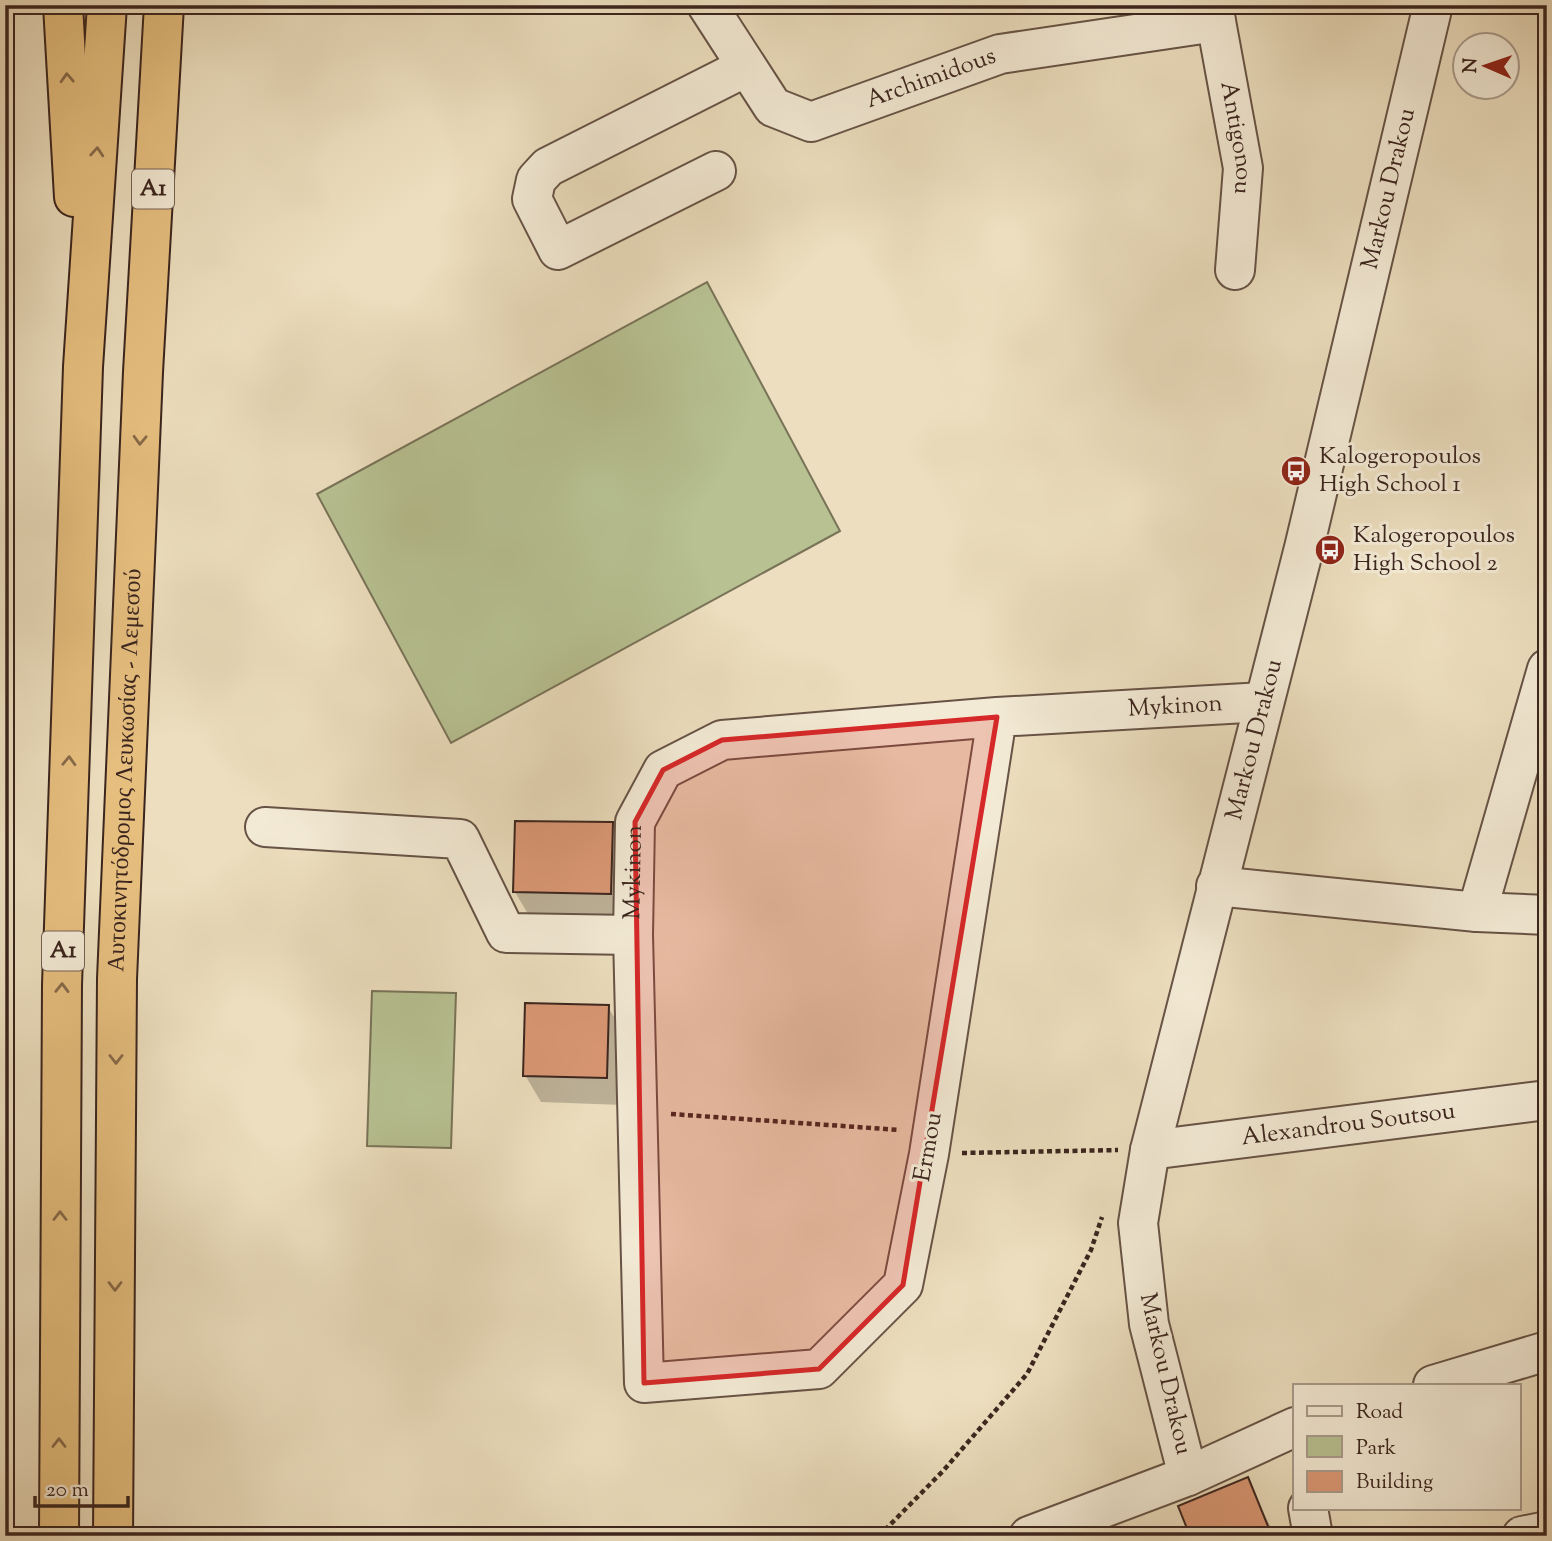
<svg xmlns="http://www.w3.org/2000/svg" width="1552" height="1541" viewBox="0 0 1552 1541" font-family="'Sorts Mill Goudy',serif">
  <rect width="100%" height="100%" fill="#ecdebe"/>
  <filter id="stains"><feTurbulence type="fractalNoise" baseFrequency=".00286" numOctaves="4"/><feColorMatrix values="0 0 0 0 .2 0 0 0 0 .09 0 0 0 0 .02 0 0 0 .5 -.17"/></filter>
  <radialGradient id="worn" r=".72"><stop offset=".6" stop-color="#630" stop-opacity="0"/><stop offset="1" stop-color="#630" stop-opacity=".3"/></radialGradient>
  <path fill="#b7c192" stroke="#797358" stroke-width="2" d="M707,282l133,249 -389,212 -134,-249z
    M372,991l84,2 -5,155 -84,-2z"/>
  <path fill="#0003" d="M612,824l15,27 -1,69 -95,-1 -16,-27z
    M608,1007l16,27 -2,71 -81,-3 -16,-27z
    M1247,1479l28,57h-83z"/>
  <path fill="#db9875" stroke="#3b251e" stroke-width="2" d="M515,821l98,1 -2,72 -98,-2z
    M525,1003l84,2 -2,73 -84,-2z
    M1248,1477l24,59h-82l-12,-30z"/>
  <g fill="none" stroke-linecap="round" stroke-linejoin="round">
    <g stroke="#675346" stroke-width="42">
      <g id="minor">
        <path id="s1" d="M707,5l66,102 38,15 189,-68 216,-32"/>
        <path id="s2" d="M1213,5l30,163 -8,102"/>
        <path d="M716,171l-158,79 -26,-51 4,-19 12,-13 198,-100"/>
        <path id="s3" d="M997,717l-68,437 -26,131 -84,84 -175,14 -11,-448 2,-113 28,-52 59,-30 275,-23 267,-15"/>
        <path d="M265,827l195,12 46,94 127,2"/>
        <path d="M1216,886l261,26 70,3"/>
        <path d="M1477,912l70,-243"/>
        <path id="s4" d="M1150,1150l397,-50"/>
        <path d="M1433,1385l114,-34"/>
        <path id="s5" d="M1188,1476l-39,-152 -11,-101 12,-73 154,-602 129,-543"/>
        <path d="M1308,1508l5,28"/>
        <path d="M1029,1536l159,-60 107,-49"/>
        <path d="M1522,1536l25,-5"/>
      </g>
    </g>
    <g stroke="#3b251e" stroke-width="42">
      <g id="highway">
        <path d="M63,5l11,192"/>
        <path d="M59,1536l3,-551 21,-618 24,-362"/>
        <path id="s6" d="M113,1536l4,-557 26,-607 21,-367"/>
      </g>
    </g>
    <path stroke="#3b251e" stroke-width="4.5" stroke-dasharray="5 3.5" stroke-linecap="butt" d="M671,1114l229,16
      M962,1153l156,-3
      M879,1536l64,-65 84,-97 64,-124 11,-33"/>
    <use href="#minor" stroke="#f3ead5" stroke-width="38"/>
    <use href="#highway" stroke="#e6bf7f" stroke-width="38"/>
  </g>
  <defs><path id="oneway-chevron" d="M-2-3.5L2.5 0L-2 3.5" fill="none" stroke-width="1.6" stroke-linecap="round" stroke-linejoin="round" transform="scale(1.75)"/></defs>
  <g stroke="#886a4a">
    <use href="#oneway-chevron" transform="translate(67 78) rotate(-93)"/>
    <use href="#oneway-chevron" transform="translate(97 152) rotate(-86)"/>
    <use href="#oneway-chevron" transform="translate(140 440) rotate(92)"/>
    <use href="#oneway-chevron" transform="translate(69 761) rotate(-88)"/>
    <use href="#oneway-chevron" transform="translate(62 988) rotate(-89)"/>
    <use href="#oneway-chevron" transform="translate(116 1059) rotate(90)"/>
    <use href="#oneway-chevron" transform="translate(60 1216) rotate(-90)"/>
    <use href="#oneway-chevron" transform="translate(115 1286) rotate(90)"/>
    <use href="#oneway-chevron" transform="translate(59 1443) rotate(-90)"/>
  </g>
  <path fill="#d62828" fill-opacity="0.2" stroke="#d62828" stroke-width="5" stroke-linejoin="round" d="M997,717l-94,568 -84,84 -175,14 -9,-561 28,-52 59,-30z"/>
  <defs>
    <g id="bus-disc" transform="scale(1.575)"><circle r="9.5" fill="#8f2418" stroke="#f3ead5"/><path d="M-5-6H5V4H4V6H2V4H-2V6H-4V4H-5ZM-3.5-4V0h7V-4ZM-3.5 1.2v1.5H-2V1.2ZM2 1.2v1.5H3.5V1.2Z" fill="#fff"/></g>
  </defs>
  <g fill-rule="evenodd">
    <use href="#bus-disc" x="1296" y="471"/>
    <use href="#bus-disc" x="1330" y="550"/>
  </g>
  <g text-anchor="middle" dominant-baseline="central" stroke-width="6" stroke-linejoin="round" paint-order="stroke">
    <g fill="#f3ead5" stroke="#726055" stroke-width="2">
      <rect x="132" y="169.5" width="42" height="39" rx="5"/>
      <rect x="42" y="931.5" width="42" height="39" rx="5"/>
    </g>
    <g font-size="23" font-weight="bold" fill="#3b251e">
      <text x="153" y="189">A1</text>
      <text x="63" y="951">A1</text>
    </g>
    <g font-size="24" fill="#3b251e" stroke="#f3ead5">
      <text stroke="none"><textPath href="#s1" startOffset="290">Archimidous</textPath></text>
      <text stroke="none"><textPath href="#s2" startOffset="135">Antigonou</textPath></text>
      <text stroke="none"><textPath href="#s5" startOffset="1323">Markou Drakou</textPath></text>
      <text stroke="none"><textPath href="#s3" startOffset="2011">Mykinon</textPath></text>
      <text stroke="none"><textPath href="#s5" startOffset="756">Markou Drakou</textPath></text>
      <text stroke="none"><textPath href="#s6" startOffset="766">Αυτοκινητόδρομος Λευκωσίας - Λεμεσού</textPath></text>
      <text stroke="none"><textPath href="#s3" startOffset="1381">Mykinon</textPath></text>
      <text stroke="none"><textPath href="#s4" startOffset="200">Alexandrou Soutsou</textPath></text>
      <text transform="translate(929 1147) rotate(-80)">Ermou</text>
      <text transform="translate(1165 1374) rotate(77)">Markou Drakou</text>
    </g>
    <g font-size="24" fill="#3b251e" stroke="#f3ead5" text-anchor="start">
      <text x="1319" y="457">Kalogeropoulos<tspan x="1319" dy="28">High School 1</tspan></text>
      <text x="1353" y="536">Kalogeropoulos<tspan x="1353" dy="28">High School 2</tspan></text>
    </g>
  </g>
  <rect width="1552" height="1541" fill="none" stroke="#ecdebe" stroke-width="28"/>
  <rect x="7" y="7" width="1538" height="1527" fill="none" stroke="#3b251e" stroke-width="3.5"/>
  <rect x="14" y="14" width="1524" height="1513" fill="none" stroke="#3b251e" stroke-width="2"/>
  <rect x="1293" y="1384" width="228" height="126" fill="#f3ead5" stroke="#a99b8c" stroke-width="2"/>
  <rect x="1307" y="1406" width="35" height="10" fill="#f3ead5" stroke="#a99b8c" stroke-width="2"/>
  <text x="1356" y="1418" font-size="21" fill="#3b251e">Road</text>
  <rect x="1307" y="1436" width="35" height="21" fill="#b7c192" stroke="#a99b8c" stroke-width="2"/>
  <text x="1356" y="1454" font-size="21" fill="#3b251e">Park</text>
  <rect x="1307" y="1471" width="35" height="21" fill="#db9875" stroke="#a99b8c" stroke-width="2"/>
  <text x="1356" y="1488" font-size="21" fill="#3b251e">Building</text>
  <g transform="translate(1486 66) rotate(272)"><circle r="33" fill="#f3ead5" stroke="#a99b8c" stroke-width="2"/>
  <path d="M0-5L12 26L0 18L-12 26Z" fill="#8f2418"/>
  <text y="-10" font-size="19" font-weight="bold" text-anchor="middle" fill="#3b251e">N</text>
  </g>
  <path d="M35 1496v10h93v-10" fill="none" stroke="#3b251e" stroke-width="3.5"/>
  <text x="46" y="1496" font-size="21" fill="#3b251e" stroke="#f3ead5" stroke-width="5" paint-order="stroke">20 m</text>
  <rect width="100%" height="100%" filter="url(#stains)"/>
  <rect width="100%" height="100%" fill="url(#worn)"/>
</svg>
